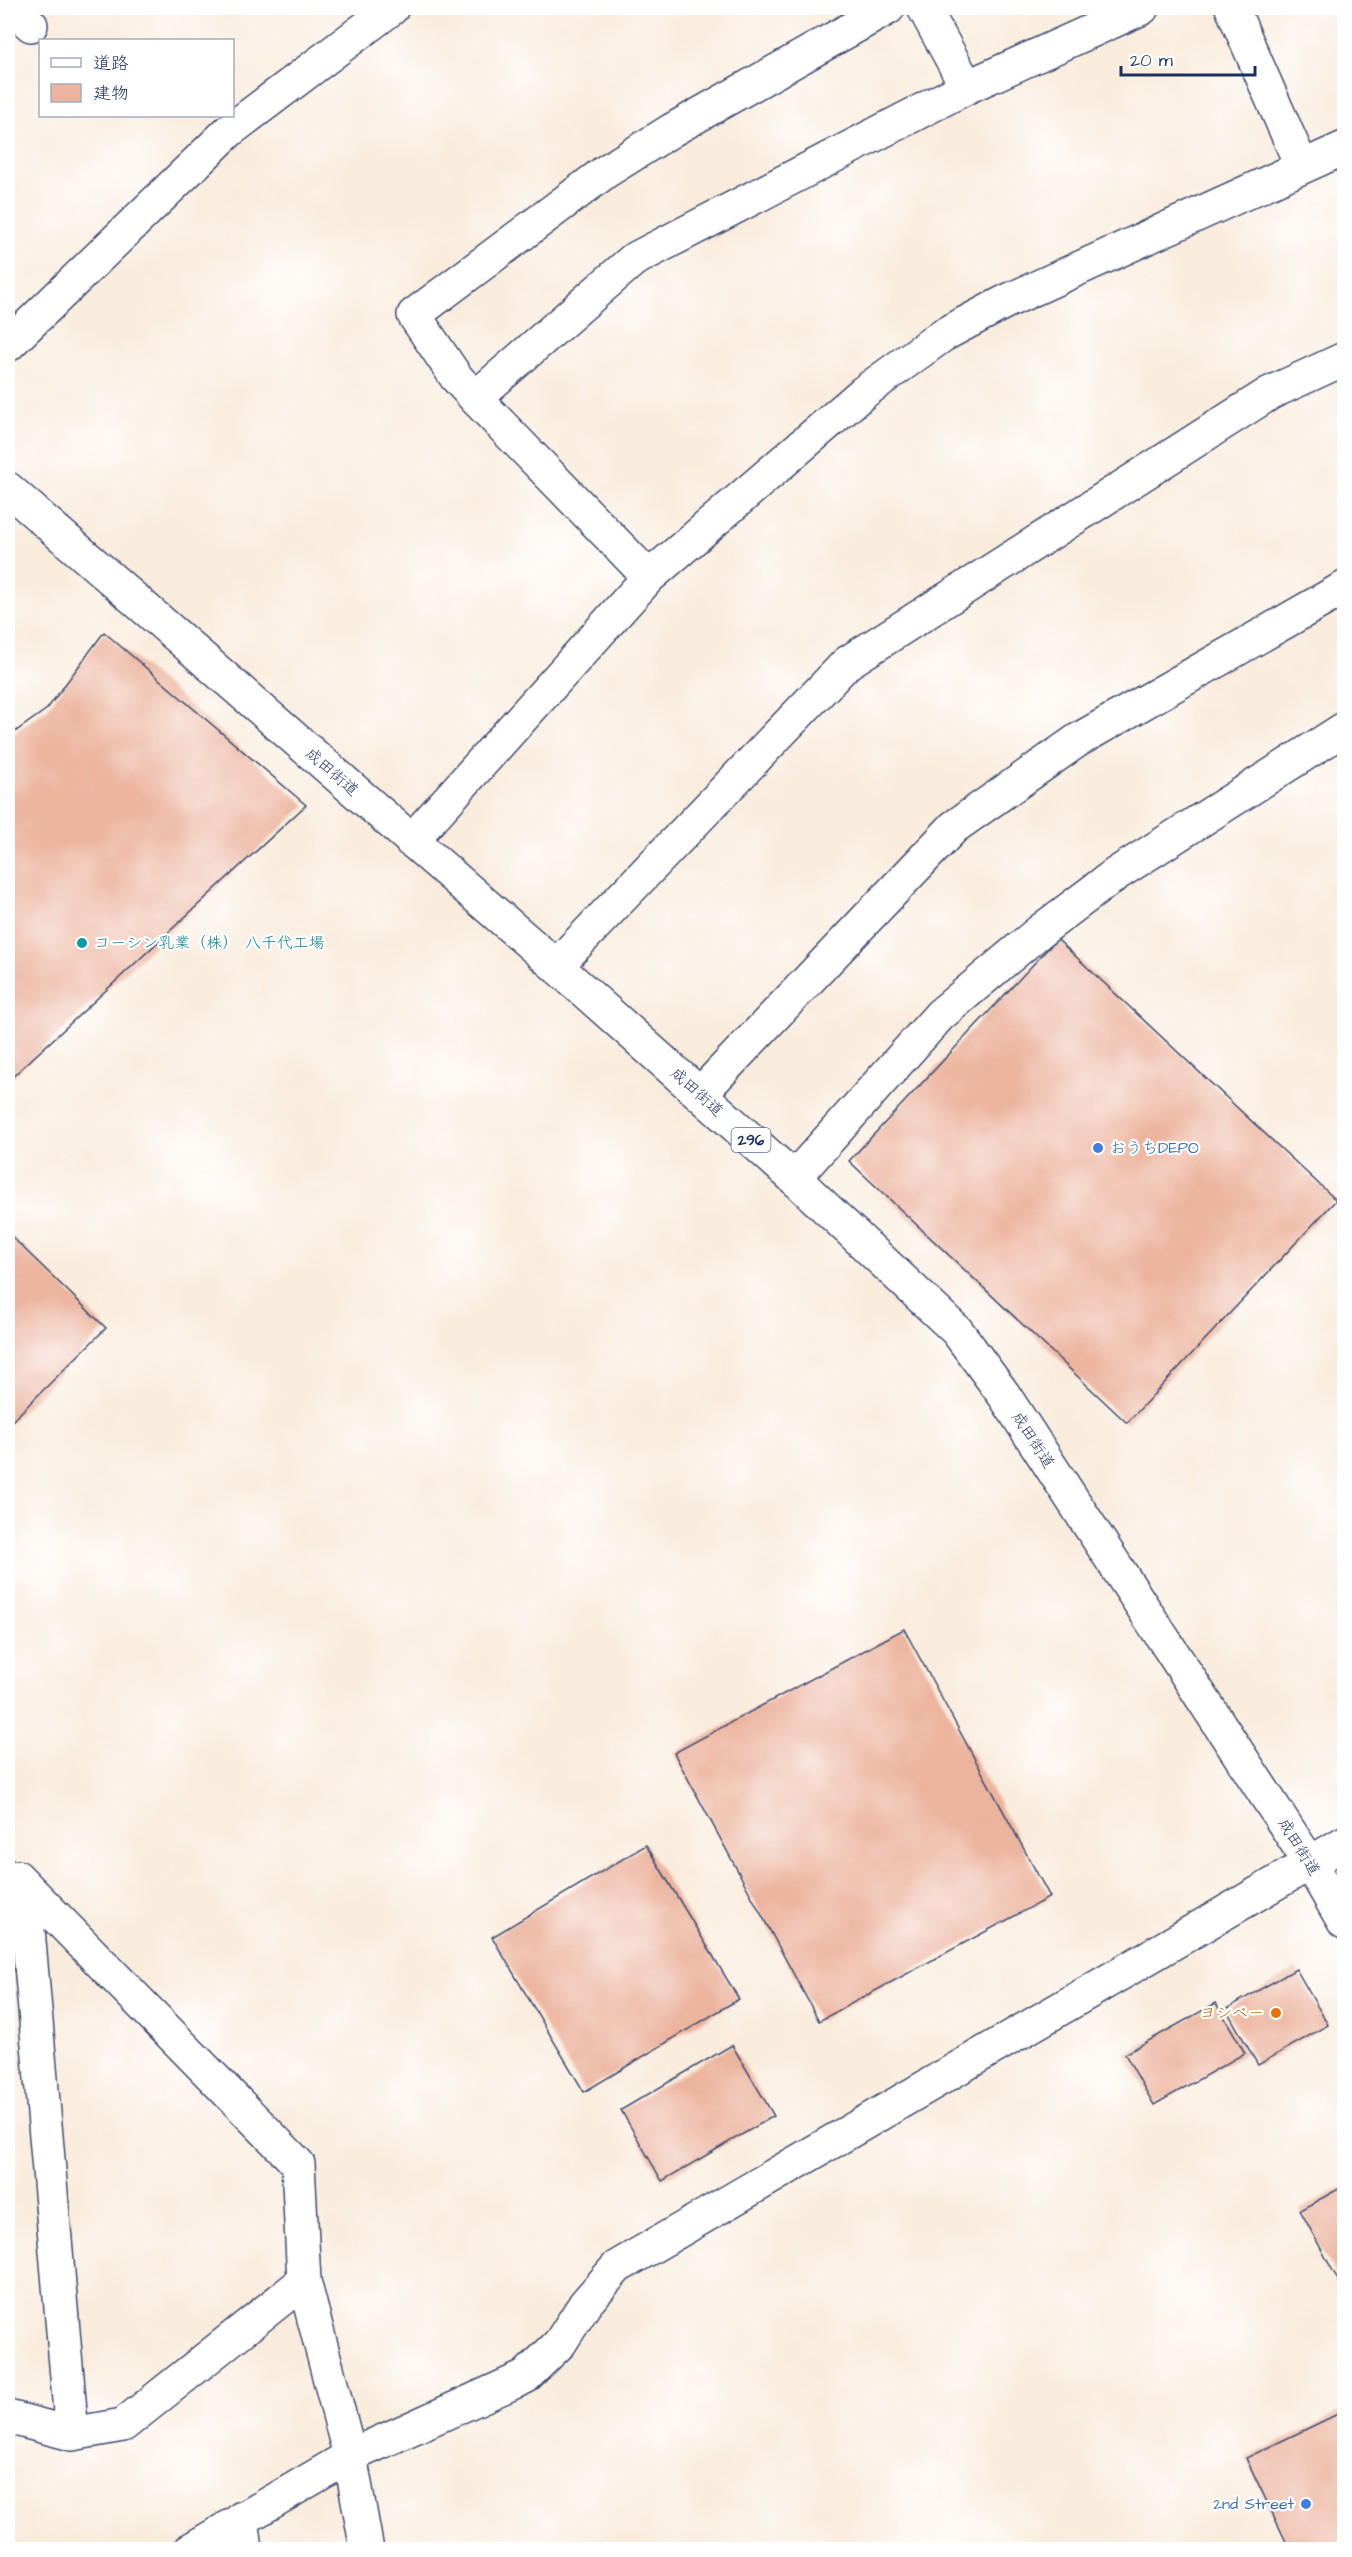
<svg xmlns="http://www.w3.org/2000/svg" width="1352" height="2557" viewBox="0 0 1352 2557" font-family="'Architects Daughter','Klee One',sans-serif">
  <rect width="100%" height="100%" fill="#fff"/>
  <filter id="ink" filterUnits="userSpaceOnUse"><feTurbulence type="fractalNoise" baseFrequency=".0167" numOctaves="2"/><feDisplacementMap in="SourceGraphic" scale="12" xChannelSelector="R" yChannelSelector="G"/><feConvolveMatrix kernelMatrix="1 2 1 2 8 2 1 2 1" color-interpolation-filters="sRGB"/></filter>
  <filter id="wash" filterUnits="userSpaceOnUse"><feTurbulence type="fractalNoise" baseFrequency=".008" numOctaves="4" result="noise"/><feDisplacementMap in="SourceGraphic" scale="24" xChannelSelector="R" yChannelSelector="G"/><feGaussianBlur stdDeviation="1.35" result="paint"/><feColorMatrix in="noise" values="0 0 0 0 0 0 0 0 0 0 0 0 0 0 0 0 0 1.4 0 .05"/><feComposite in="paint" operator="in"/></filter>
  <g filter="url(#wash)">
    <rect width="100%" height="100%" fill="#f9ecdd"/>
    <g id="blocks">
      <path fill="#ecb39d" d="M104,632l202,173 -298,276v-344l39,-28z
        M1057,939l279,261 -209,223 -278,-262z
        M8,1233l98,95 -98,97z
        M904,1629l146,268 -231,124 -145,-268z
        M646,1845l93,154 -155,93 -92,-155z
        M1296,1969l32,56 -70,40 -32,-56z
        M1216,2003l29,50 -91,52 -29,-51z
        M732,2045l42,71 -112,65 -41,-71z
        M1344,2186v95l-4,3 -40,-74z
        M1344,2411v139h-54l-44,-92z"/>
    </g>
  </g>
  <g filter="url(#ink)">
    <use href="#blocks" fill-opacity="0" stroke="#3c4b71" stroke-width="1.5"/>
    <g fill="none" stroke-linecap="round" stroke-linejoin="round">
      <g stroke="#3c4b71" stroke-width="36">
        <path id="minor" d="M13,8l18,17
          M924,8l43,79 175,-79
          M1232,8l70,159
          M8,345l221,-214 163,-123
          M475,398l158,-138 334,-173
          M649,577l-174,-179 -19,-21 -42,-62 191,-143 67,-42 216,-122
          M411,841l238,-264 215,-185 79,-57 62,-33 339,-154
          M556,966l291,-303 423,-270 74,-34
          M700,1094l254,-267 124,-87 266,-152
          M794,1178l146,-163 99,-83 77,-58 228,-145
          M17,1877l281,287 6,117
          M24,1884l48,550
          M8,2417l64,17 51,-9 181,-144 46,175 17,94
          M242,2518l4,32
          M190,2550l160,-94 175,-79 35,-34 25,-39 32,-37 693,-404"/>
      </g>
      <g stroke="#3c4b71" stroke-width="36">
        <path id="tertiary" d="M1310,1863l34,-20"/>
      </g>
      <g stroke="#3c4b71" stroke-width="36">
        <path id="trunk" d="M8,489l548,477 238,212 163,153 47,64 306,468 34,59"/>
      </g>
      <use href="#minor" stroke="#fff" stroke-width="33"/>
      <use href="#tertiary" stroke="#fff" stroke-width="33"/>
      <use href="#trunk" stroke="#fff" stroke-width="33"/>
    </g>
  </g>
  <circle fill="#0f9aa8" stroke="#fff" stroke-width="2" cx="82" cy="943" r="6"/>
  <g fill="#3f7fe0" stroke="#fff" stroke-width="2">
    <circle cx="1098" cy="1148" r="6"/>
    <circle cx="1306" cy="2504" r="6"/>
  </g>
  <circle fill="#e8710a" stroke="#fff" stroke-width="2" cx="1276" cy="2013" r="6"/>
  <g text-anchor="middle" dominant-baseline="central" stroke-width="4.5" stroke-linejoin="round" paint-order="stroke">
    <rect fill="#fff" stroke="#5f6d8e" stroke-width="1.5" x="731.5" y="1128" width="39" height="24" rx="4.5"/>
    <g font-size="15" font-weight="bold" fill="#1b2f5e">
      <text x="751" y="1140">296</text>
    </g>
    <g font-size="16" fill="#1b2f5e" stroke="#fff">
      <text transform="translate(332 772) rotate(41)">成田街道</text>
      <text transform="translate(697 1092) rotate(42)">成田街道</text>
      <text transform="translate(1033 1440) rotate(57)">成田街道</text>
      <text transform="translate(1299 1847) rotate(58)">成田街道</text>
    </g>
    <g font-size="16" fill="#0d838f" stroke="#fff" text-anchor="start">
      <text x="94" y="943">コーシン乳業（株） 八千代工場</text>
    </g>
    <g font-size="16" fill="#366cbe" stroke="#fff" text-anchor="start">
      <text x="1110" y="1148">おうちDEPO</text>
      <text x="1294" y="2504" text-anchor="end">2nd Street</text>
    </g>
    <g font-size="16" fill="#c56008" stroke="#fff" text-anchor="end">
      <text x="1264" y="2013">ヨシベー</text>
    </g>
  </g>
  <rect width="1352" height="2557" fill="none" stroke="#fff" stroke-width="30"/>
  <rect x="39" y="39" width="195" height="78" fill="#ffffff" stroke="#a4acbf" stroke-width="1.5"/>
  <rect x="51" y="58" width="30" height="9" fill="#ffffff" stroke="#a4acbf" stroke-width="1.5"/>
  <text x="93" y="69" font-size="18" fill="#1b2f5e">道路</text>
  <rect x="51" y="84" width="30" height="18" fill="#ecb39d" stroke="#a4acbf" stroke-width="1.5"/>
  <text x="93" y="99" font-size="18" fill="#1b2f5e">建物</text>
  <path d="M1121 66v9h134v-9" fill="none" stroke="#1b2f5e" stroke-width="3"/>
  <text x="1130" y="66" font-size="18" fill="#1b2f5e" stroke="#ffffff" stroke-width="4.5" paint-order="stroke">20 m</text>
</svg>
